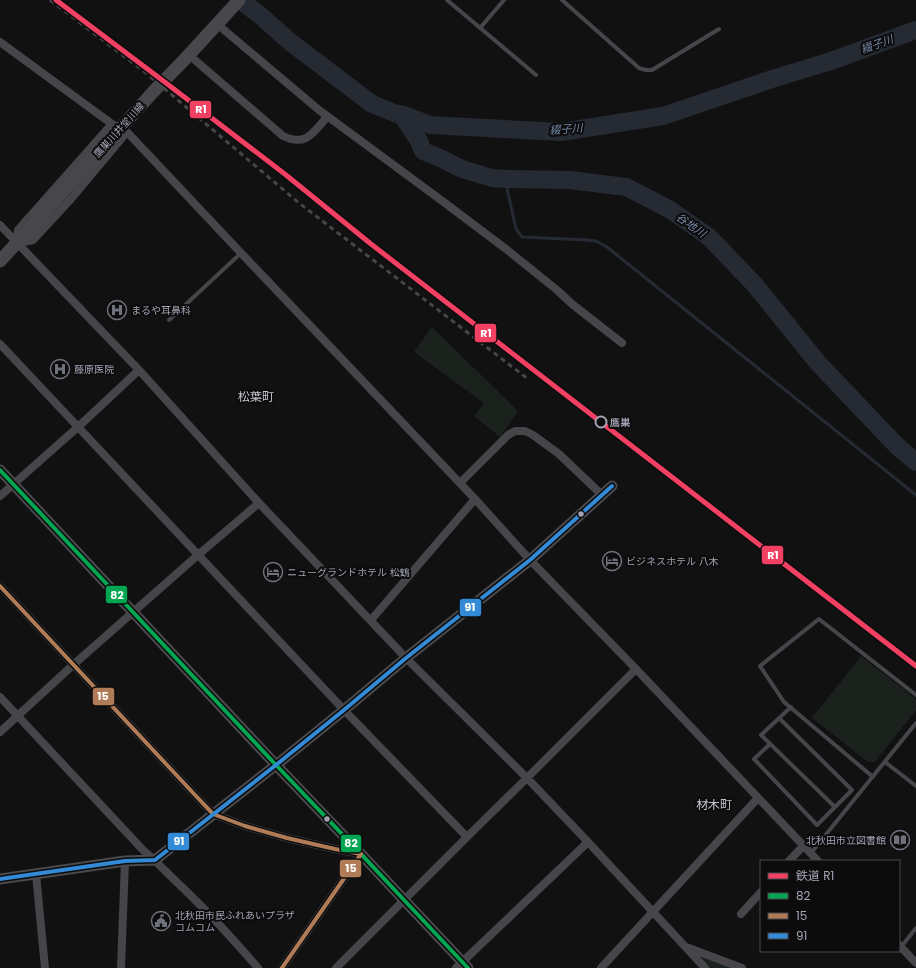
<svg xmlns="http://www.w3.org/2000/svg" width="916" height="968" viewBox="0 0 916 968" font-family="Poppins,'Noto Sans JP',sans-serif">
  <rect width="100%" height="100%" fill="#111112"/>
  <path fill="#1b221d" d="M432,327l86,84 -18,26 -26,-21 10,-13 -70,-51z
    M861,656l55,43v11l-41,52h-7l-56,-44z
    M686,947l56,21h-37z"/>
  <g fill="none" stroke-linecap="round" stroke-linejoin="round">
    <path stroke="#252a33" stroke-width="3" d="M505,179l11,50 6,8 64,3 10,1 11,6 309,248"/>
    <path stroke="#252a33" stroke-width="18" d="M240,0l21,16 28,25 83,63 25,10h4l29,11 131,7 102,-16 109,-37 59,-18 85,-31
      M401,114l18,27 4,10 17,7 22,11 30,9 13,1 65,1 56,7 43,22 40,28 46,48 63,78 79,83 19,16"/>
    <path stroke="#46464a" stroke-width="4" d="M447,0l89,75
      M562,0l77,68 7,2h6l67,-41
      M480,28l24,-28
      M169,320l72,-67
      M791,707l-30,28 74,72
      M770,744l-16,15 63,66 35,-35 -73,-72
      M885,762l31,24
      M873,777l-89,-75 -24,-36 59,-47 97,76
      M811,853l105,-130
      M901,947l15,-19"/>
    <path stroke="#46464a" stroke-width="8" d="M217,24l102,86 126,93 61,46 51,41 15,14 50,39
      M0,42l112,82 15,8 114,121 234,246 55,61 106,109 182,192
      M196,61l87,75c23,11 30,-3 44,-19
      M0,225l139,145 120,133 147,155 121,120 61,64 117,126
      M17,242l1,-12 94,-106
      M18,243l15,-3 38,-41 56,-67
      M0,344l344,366 123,127
      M460,483l48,-48 7,-4h10l8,4 26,19 43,41
      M0,496l78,-69 61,-57
      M0,586l195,209 18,19 32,12 42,12 48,11 26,5 -79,114
      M371,620l104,-121
      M0,697l143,153c14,12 27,26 41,39 26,25 50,51 74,79
      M0,732l73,-67 125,-110 61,-52
      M789,861l15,-16
      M36,874l9,94
      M741,914l20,-22
      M899,945l17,18
      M689,948l53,20
      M121,968l4,-107
      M336,968l131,-131 60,-59 109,-109
      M456,968l132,-126
      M601,968l157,-170"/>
    <path stroke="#4a4a4e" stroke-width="11" d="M0,470l276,295 85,89 43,46 64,68
      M0,879l125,-18 30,-1 121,-95 68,-55 62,-52 124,-98 82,-74"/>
    <path stroke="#48484c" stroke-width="13" d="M186,58l53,-58
      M0,261l45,-49"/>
    <path stroke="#46464a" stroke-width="3" stroke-dasharray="5 4" stroke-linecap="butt" d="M50,0l96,73 153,130 229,176"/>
    <path stroke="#48484c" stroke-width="13" d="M45,212l108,-120 33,-34"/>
    <g stroke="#0c0c0d" stroke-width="7">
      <path id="bus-1" d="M0,470l276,295 85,89 43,46 64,68"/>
    </g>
    <g stroke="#0c0c0d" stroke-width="7">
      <path id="bus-2" d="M0,586l195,209 18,19 32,12 42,12 48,11 26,5 -79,114"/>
    </g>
    <g stroke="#0c0c0d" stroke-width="7">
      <path id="bus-3" d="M0,879l125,-18 30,-1 121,-95 68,-55 62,-52 124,-98 82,-74"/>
    </g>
    <use href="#bus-1" stroke="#00a651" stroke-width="4"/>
    <use href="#bus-2" stroke="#b07c57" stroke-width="4"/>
    <use href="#bus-3" stroke="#338bd7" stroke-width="4"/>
    <g stroke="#0c0c0d" stroke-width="8">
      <path id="rail-1" d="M56,0l110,83 120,92 85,69 545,422"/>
    </g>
    <use href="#rail-1" stroke="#f24062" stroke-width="5"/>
  </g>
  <defs>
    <g id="hospital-ring" transform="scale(1)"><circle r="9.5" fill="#0c0c0d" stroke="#6f717b" stroke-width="1.5"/><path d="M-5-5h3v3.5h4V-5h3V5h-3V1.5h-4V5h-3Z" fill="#6f717b"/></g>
    <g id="hotel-ring" transform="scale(1)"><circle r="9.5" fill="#0c0c0d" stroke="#6f717b" stroke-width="1.5"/><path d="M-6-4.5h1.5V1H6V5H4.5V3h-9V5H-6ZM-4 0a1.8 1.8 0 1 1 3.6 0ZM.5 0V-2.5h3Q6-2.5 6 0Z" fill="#6f717b"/></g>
    <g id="library-ring" transform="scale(1)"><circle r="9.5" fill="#0c0c0d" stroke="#6f717b" stroke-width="1.5"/><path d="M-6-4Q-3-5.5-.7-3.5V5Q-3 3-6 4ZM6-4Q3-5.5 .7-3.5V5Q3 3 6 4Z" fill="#6f717b"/></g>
    <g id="civic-ring" transform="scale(1)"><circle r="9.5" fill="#0c0c0d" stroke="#6f717b" stroke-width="1.5"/><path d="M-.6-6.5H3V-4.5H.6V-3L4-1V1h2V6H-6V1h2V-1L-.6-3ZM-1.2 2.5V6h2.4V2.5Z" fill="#6f717b"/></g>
  </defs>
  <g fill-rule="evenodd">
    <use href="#hospital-ring" x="117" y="310"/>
    <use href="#hospital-ring" x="60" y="369"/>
    <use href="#hotel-ring" x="612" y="561"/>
    <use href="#hotel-ring" x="273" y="572"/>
    <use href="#library-ring" x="900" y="840"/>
    <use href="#civic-ring" x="161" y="921"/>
  </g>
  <circle fill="#0c0c0d" stroke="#a2a4b3" stroke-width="2" cx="601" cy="422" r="5.5"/>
  <g fill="#a2a4b3" stroke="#0c0c0d" stroke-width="1.5">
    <circle cx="581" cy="514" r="3.5"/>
    <circle cx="327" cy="819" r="3.5"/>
  </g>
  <g text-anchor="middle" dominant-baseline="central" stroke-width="4" stroke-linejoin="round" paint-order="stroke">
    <g font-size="10" fill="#a2a4b3" stroke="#0c0c0d">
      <text transform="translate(119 130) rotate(-48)">鷹巣川井堂川線</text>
    </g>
    <g font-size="10" fill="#a2a4b3" stroke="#0c0c0d" text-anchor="start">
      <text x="131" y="310">まるや耳鼻科</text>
      <text x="74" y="369">藤原医院</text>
      <text x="626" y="561">ビジネスホテル 八木</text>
      <text x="287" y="572">ニューグランドホテル 松鶴</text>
      <text x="886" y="840" text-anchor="end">北秋田市立図書館</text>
      <text x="175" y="915">北秋田市民ふれあいプラザ<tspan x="175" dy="12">コムコム</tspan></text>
    </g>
    <g font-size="10" font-weight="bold" fill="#a2a4b3" stroke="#0c0c0d" text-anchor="start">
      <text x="610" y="422">鷹巣</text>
    </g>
    <g font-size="11" font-style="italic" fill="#788baf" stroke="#0c0c0d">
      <text transform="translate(877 44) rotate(-20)">綴子川</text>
      <text transform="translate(566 129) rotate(-4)">綴子川</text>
      <text transform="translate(691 225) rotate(35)">谷地川</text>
    </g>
    <g font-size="12" fill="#c3c4cf" stroke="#0c0c0d">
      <text x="256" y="396">松葉町</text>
      <text x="714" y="804">材木町</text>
    </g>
  </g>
  <g stroke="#0c0c0d" stroke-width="1.5">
    <rect x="189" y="100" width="23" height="19" rx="4" fill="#f24062"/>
    <rect x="474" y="323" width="23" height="20" rx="4" fill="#f24062"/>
    <rect x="761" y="545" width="23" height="20" rx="4" fill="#f24062"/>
    <rect x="105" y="585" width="23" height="19" rx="4" fill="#00a651"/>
    <rect x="459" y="598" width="23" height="19" rx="4" fill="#338bd7"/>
    <rect x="92" y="687" width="23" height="19" rx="4" fill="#b07c57"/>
    <rect x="167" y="832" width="23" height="19" rx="4" fill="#338bd7"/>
    <rect x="340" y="834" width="22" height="19" rx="4" fill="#00a651"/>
    <rect x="339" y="859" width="23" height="19" rx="4" fill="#b07c57"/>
  </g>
  <g font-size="11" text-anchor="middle" font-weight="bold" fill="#fff">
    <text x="201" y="113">R1</text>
    <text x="486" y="337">R1</text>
    <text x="773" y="559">R1</text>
    <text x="117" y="599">82</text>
    <text x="470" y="611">91</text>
    <text x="103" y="700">15</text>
    <text x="179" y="845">91</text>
    <text x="351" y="847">82</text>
    <text x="351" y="872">15</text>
  </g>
  <rect x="760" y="860" width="140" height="92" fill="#0c0c0d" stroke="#48494f"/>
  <rect x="768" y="873" width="20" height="6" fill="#f24062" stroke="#48494f"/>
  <text x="796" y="880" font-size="12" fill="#a2a4b3">鉄道 R1</text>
  <rect x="768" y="893" width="20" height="6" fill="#00a651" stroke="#48494f"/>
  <text x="796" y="900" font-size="12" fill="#a2a4b3">82</text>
  <rect x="768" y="913" width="20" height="6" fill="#b07c57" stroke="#48494f"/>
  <text x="796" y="920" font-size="12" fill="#a2a4b3">15</text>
  <rect x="768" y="933" width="20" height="6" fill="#338bd7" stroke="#48494f"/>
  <text x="796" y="940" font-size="12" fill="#a2a4b3">91</text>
</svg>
